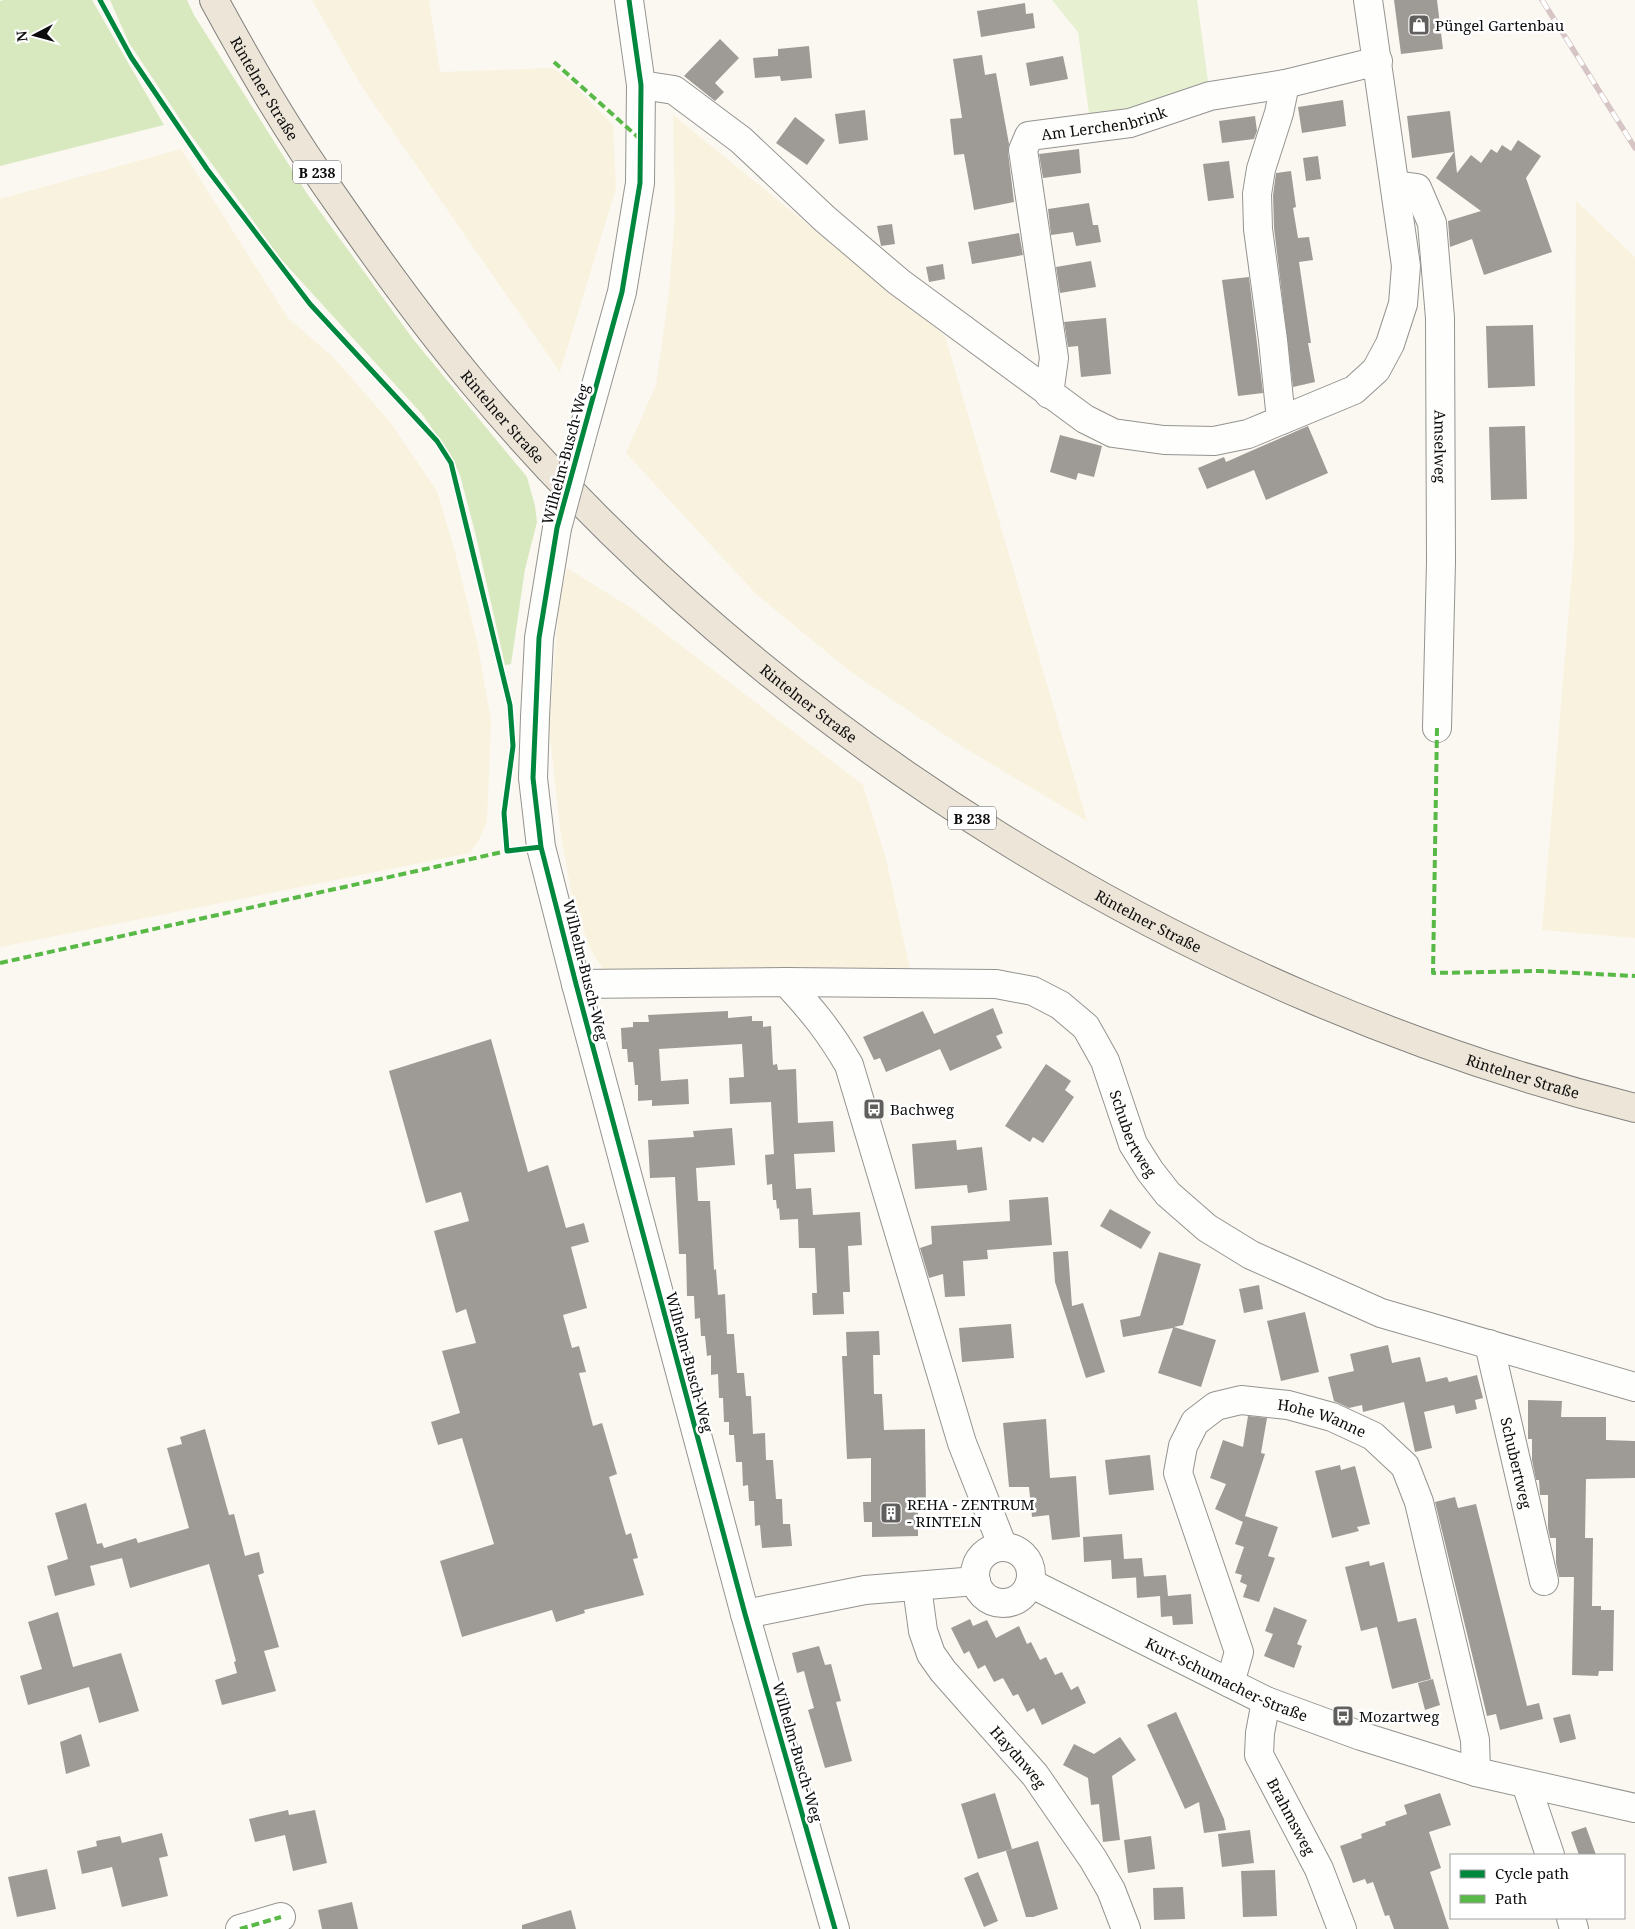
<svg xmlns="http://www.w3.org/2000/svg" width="1635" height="1929" viewBox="0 0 1635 1929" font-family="'Noto Serif',serif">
  <rect width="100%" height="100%" fill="#fbf8f1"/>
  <path fill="#f8f2de" d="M312,0h117l11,72 113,-4 19,15 41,42 3,63 -56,184 -198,-285z
    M673,115l272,221 142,485 -127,-76 -109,-73 -95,-78 -130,-141 30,-68 13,-92 6,-79z
    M181,149l107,169 45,39 57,65 47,69 18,61 23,94 13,75 -4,100 -8,19 -9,13 -470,94v-748z
    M1576,201l59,56v681l-93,-8 32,-381z
    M567,568l69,43 227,174 23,74 24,111 -306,1 -14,-23 -17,-47 -12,-65 -12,-109 10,-123z"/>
  <path fill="#e7f0d1" d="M1052,0h145l13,96 -119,32 -13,-96z"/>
  <path fill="#d8e8bf" d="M4,0h88l72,125 -164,41v-165z
    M110,0h77l7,15 114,180 105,144 114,138 8,29 2,16 -12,47 -14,95 -6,1 -30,-133 -15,-57 -11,-22 -27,-39 -142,-156 -92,-127 -59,-88z"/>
  <path fill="#9e9b97" d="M1394,0h43l6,49 -42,5z
    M1025,3l1,11 7,-1 2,15 -54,9 -4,-26z
    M720,39l19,19 -24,25 9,9 -9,9 -31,-25z
    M809,46l3,32 -31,3 -1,-5 -25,2 -2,-20 25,-2v-7z
    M982,55l3,20 11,-2 13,71 -1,8 6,50 -40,8 -10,-56 -10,1 -4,-36 12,-1 -9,-59z
    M1063,56l5,23 -38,7 -4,-23z
    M1343,100l3,26 -44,7 -4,-26z
    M865,110l3,30 -29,4 -4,-30z
    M1450,111l7,62 14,-18 10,8 10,-14 6,4 5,-8 9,6 7,-11 23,16 -15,22 26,74 -68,23 -12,-36 -22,8 -2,-26 33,-10 -45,-33 18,-26 -42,6 -5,-42z
    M1255,116l2,15 -3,8 -32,4 -3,-22z
    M795,117l30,23 -18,25 -31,-22z
    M1079,149l2,24 -38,5 -4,-24z
    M1318,156l3,23 -15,2 -3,-23z
    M1229,161l5,37 -26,3 -5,-37z
    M1291,171l5,36 -3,1 5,30 11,-1 4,23 -14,2 12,81h-3l7,39 -22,5 -19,-159 -1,-33 3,-22z
    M1089,203l4,22h5l3,17 -25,4 -3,-14 -22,3 -3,-26z
    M892,224l3,20 -14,2 -4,-20z
    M1019,233l4,22 -51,9 -4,-22z
    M1091,261l5,26 -36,6 -4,-26z
    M943,264l2,15 -16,3 -3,-15z
    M1249,277l14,116 -25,3 -16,-116z
    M1106,318l5,56 -30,3 -3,-31 -10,1 -4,-25z
    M1533,325l2,61 -47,2 -2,-62z
    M1308,426l20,47 -62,27 -12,-30 -47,19 -9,-21 26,-11 2,5z
    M1525,426l2,73 -36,1 -2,-73z
    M1060,435l42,11 -8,31 -16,-4 -2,7 -26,-8z
    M993,1008l10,25 -7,3 6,12 -52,23 -10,-22 -54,23 -6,-14 -6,2 -11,-23 60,-26 11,23z
    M728,1011v7l24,-2v5h11v6l8,-1 2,39 4,-1 1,6 18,-1 2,54 35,-2 2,31 -41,2 2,35 15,-1 2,27 47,-3 2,33 -14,1 2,46h-7l1,22 -31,1 -1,-22h5l-2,-45h-16l-1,-29 -18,1 -1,-12 -2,1 -1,-9h-3l-1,-16 -5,1 -2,-30 9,-1 -3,-52 -41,2 -1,-26 15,-1 -2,-33 -83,5 2,32 27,-2 1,25 -37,2v-6l-14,1v-16h-3l-2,-23h-5l-1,-13h-5l-1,-21 12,-1v-5h16l-1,-7z
    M491,1039l37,133 20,-7 18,63 18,-5 5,19 -18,5 16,61 -24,7 9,33 7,-2 7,26 -7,1 14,53 9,-3 15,51 -8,3 17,58 5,-2 7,25 -5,1 11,36 -60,15 1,3 -29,9 -4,-12 -90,27 -22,-76 54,-17 -32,-106 -24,7 -7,-23 29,-9 -18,-62 34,-8 -10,-34 -10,4 -22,-82 35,-10 -8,-29 -35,11 -37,-132z
    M1046,1064l25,17 -6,9 9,7 -31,46 -10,-6 -3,5 -25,-16z
    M732,1128l3,37 -39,3 2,33h12l4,69 2,-1 2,26 7,-1 2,40h7l3,39h7l2,23h5l2,38 12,-1 1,27h7l3,39h6l1,25h7l2,22 -30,2 -2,-23 -5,1 -1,-25h-5l-1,-16 -5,1 -1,-24h-6l-2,-27h-5v-13h-5l-1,-24h-4l-1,-24 -7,1v-20l-4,1 -2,-20h-4l-1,-18 -5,1 -1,-23h-7l-1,-42h-7l-4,-77 -25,1 -2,-38 46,-3 -1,-6z
    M956,1140l1,10 25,-3 5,43 -19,3 -1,-8 -52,4 -3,-45z
    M1048,1197l4,48 -65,5 1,9 -25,2 2,35 -20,1 -2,-23 -14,4 -9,-30 12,-4 -1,-18 79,-5 -1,-21z
    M1110,1209l41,23 -10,17 -41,-23z
    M1068,1251l4,55 11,-3 22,69 -19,6 -31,-96 -2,-30z
    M1159,1252l42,12 -18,61 -9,2 42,13 -15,47 -43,-14 15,-45 -50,9 -3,-17 20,-4z
    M1259,1285l4,24 -19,4 -5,-24z
    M1305,1312l14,60 -38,9 -14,-60z
    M1011,1324l3,34 -52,4 -3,-34z
    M879,1331l1,24h-7l1,39h8l2,36 41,-1 1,74 -8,1v32l-46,1v-15h-8l-1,-20h8v-44l-24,1 -5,-103h5l-1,-24z
    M1388,1345l4,18 28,-6 6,25 21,-5 2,5 28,-7 6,23 -8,2 2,9 -21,5 -2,-9 -30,7 8,36 -17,4 -11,-50 -41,10 -1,-7 -13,3 -15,-7 -6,-24 26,-6 -4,-17z
    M1528,1400l34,1 -1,16h45v23l29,1v37l-49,1 -1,59h8l-1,68h9v4h13l-1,61h-14l-1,5 -26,-1 2,-98h-15l-3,-14v-25h-6l-2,-10v-33h-8l-1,-15h-3l-4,-20v-21h-4z
    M1248,1416l19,2 -6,35 4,1 -22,68 -28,-13 11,-25 -16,-6 13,-38 20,7z
    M1046,1419l4,59 26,-2 4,61 -28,3 -3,-25 -17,2 -3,-30h-20l-6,-64z
    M205,1429l24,86 5,-1 11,42 14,-4 5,21 -6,2 21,72 -15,4 12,40 -54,14 -7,-25 22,-7 -3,-11 2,-1 -27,-97 -79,24 -8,-30 -32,8 5,19 -40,11 -8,-30 21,-7 -13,-46 31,-10 11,41 5,-1 2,5 32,-10 2,5 51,-15 -22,-80 15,-4 -2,-7z
    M1150,1455l4,35 -45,5 -4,-35z
    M1340,1465l1,5 14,-4 15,58 -13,3 2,4 -27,7 -17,-67z
    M1455,1497l3,11 18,-4 51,202 12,-3 4,16 -43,11 -4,-16 -9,2 -52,-214z
    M1245,1516l33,11 -10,29 7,2 -16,44 -16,-5 4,-12 -7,-3 2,-7 -7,-2 9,-26 -9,-3z
    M1122,1534l2,25 18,-1 2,19 -32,2 -1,-19 -27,2 -1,-25z
    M1369,1561l1,5 14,-4 14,60 18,-4 15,61 -39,10 -15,-62 -16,4 -16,-64z
    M1166,1575l2,21 23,-2 2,30 -20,1 -1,-9 -11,1 -1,-21 -23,2 -1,-21z
    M1274,1607l33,13 -10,24 5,2 -8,22 -30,-12 9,-22 -8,-3z
    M58,1612l15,55 48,-14 18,58 -40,12 -10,-36 -61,18 -8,-29 22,-7 -14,-47z
    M970,1619l3,7 14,-6 9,18 23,-12 8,18 4,-2 9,18 6,-3 9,18 7,-3 9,18 7,-4 8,17 -44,22 -8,-17 -7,4 -9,-18 -5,2 -10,-18 -9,4 -9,-17 -7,4 -9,-18 -5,3 -13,-26z
    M819,1646l6,19 6,-1 10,37 -5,1 16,59 -27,7 -17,-58 6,-2 -5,-18 -5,-19 -7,2 -5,-20z
    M1433,1679l7,26 -15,5 -7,-27z
    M1176,1712l48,107 2,11 -22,3 -5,-31 -14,7 -38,-84z
    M1570,1714l6,25 -16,4 -7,-25z
    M81,1734l9,32 -24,8 -6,-32z
    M1120,1737l16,23 -24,16 8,64 -17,2 -4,-38 -8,1 -3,-27 -25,-13 11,-21 20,10z
    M995,1793l17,56 -34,10 -17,-55z
    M1440,1793l11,32 -22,7 12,36 -11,4 19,57h-55l-5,-14 -4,1 -12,-34 -6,2 -2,-5 -12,4 -13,-37 22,-8 -1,-4 25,-9 -1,-3 22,-8 -3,-9z
    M288,1810l1,5 26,-5 12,53 -34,8 -8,-36 -30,7 -6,-23z
    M1586,1827l10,28h-17l-8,-23z
    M1250,1830l4,33 -32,4 -4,-33z
    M162,1833l6,23 -9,2 9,38 -46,11 -10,-40 -30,7 -5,-23 20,-5 -1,-5 24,-5 2,7z
    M1151,1836l4,33 -27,4 -4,-33z
    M1038,1841l20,68 -25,8h-7l-20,-66z
    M47,1869l9,40 -39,8 -9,-40z
    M1275,1870l2,46 -34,1 -2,-46z
    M978,1872l20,49 -14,6 -20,-49z
    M1183,1887l2,32 -31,1 -1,-32z
    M352,1902l6,27h-36l-4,-19z
    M571,1910l5,19h-54v-4z"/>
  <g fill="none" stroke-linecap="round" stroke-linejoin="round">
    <g stroke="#949390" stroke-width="30">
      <g id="minor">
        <path d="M641,85l33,5 67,50 84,79 74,63 186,137 28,14 51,7 50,1 34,-7 106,-44 22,-20 14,-26 13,-40 3,-38 -38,-266"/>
        <path id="s1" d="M1395,185l22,3 15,35 8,95 1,244 -4,166"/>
        <path id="s2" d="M1049,394l5,-36 -31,-208 6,-14 101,-13 80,-27 75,-12 93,-23"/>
        <path d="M1281,420l-8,-80 -15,-111 -1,-35 4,-25 18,-56 6,-29"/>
        <path d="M581,439l41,-147 18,-109 1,-98 -12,-85"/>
        <path d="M557,528l-18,110 -4,79 -2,61 8,69 35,137 169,630 90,315"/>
        <path id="s3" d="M786,982l210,2 37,7 27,14 26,22 19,34 28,83 17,27 18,23 39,34 44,27 130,58 254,74"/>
        <path d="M576,984l210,-2c26,28 44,50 63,83l113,378 41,104"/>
        <path id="s4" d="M1489,1344l55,237"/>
        <circle cx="1003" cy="1575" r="28"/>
        <path id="s5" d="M1030,1583l236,118 95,35 115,36 159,36"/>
        <path id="s6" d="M917,1587l6,44 8,23 12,17 92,104 58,84 18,31 15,39"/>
        <path d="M745,1614l120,-24 111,-9"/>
        <path id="s7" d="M1230,1683l9,-31 -61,-179 5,-27 12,-24 21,-16 25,-6 47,5 44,12 41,19 32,30 14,36 56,238 1,32"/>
        <path id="s8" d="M1266,1701l-6,32 -1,22 60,114 23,60"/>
        <path d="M1526,1784l24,71"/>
        <path d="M1571,1918l3,11"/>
        <path d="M240,1929l41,-12"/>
      </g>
    </g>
    <g stroke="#81807d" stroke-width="30">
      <g id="major">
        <path id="s9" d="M214,0c18,33 36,65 55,97 24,40 50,79 77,117 41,59 83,116 129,171 293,349 718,613 1160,723"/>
      </g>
    </g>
    <use href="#minor" stroke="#fefefd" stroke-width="28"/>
    <use href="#major" stroke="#ede5d8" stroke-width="28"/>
    <g stroke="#d7c5c6" stroke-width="5.5">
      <path id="rail" d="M1542,0l93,148"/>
    </g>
    <use href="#rail" stroke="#fff" stroke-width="4" stroke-dasharray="11" stroke-linecap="butt"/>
    <g stroke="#949390" stroke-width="30" stroke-linecap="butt">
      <path id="minor-bridge" d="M557,528l24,-89"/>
    </g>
    <use href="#minor-bridge" stroke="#fefefd" stroke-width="28"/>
    <path stroke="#58b947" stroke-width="4" stroke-dasharray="8 4" stroke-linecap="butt" d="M554,62l86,77
      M1437,728l-4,245 105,-2 97,5
      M0,963l507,-112
      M240,1929l41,-12"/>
    <g stroke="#fff" stroke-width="8">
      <path id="cycleway" d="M100,0l31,57 76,112 103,135 127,137 14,22 59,242 3,41 -9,67 3,38 34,-4
        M629,0l12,85 -1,98 -18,109 -65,236 -18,110 -6,140 8,69 35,137 169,630 90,315"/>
    </g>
    <use href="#cycleway" stroke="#00873e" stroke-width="5"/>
  </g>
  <defs>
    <g id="shop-square" transform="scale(1.125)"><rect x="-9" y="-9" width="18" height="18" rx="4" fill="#605f5d" stroke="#fff"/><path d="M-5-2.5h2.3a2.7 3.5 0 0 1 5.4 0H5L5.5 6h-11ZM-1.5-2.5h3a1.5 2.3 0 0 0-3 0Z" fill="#fff"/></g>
    <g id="bus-square" transform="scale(1.125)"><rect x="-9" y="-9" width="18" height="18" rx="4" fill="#605f5d" stroke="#fff"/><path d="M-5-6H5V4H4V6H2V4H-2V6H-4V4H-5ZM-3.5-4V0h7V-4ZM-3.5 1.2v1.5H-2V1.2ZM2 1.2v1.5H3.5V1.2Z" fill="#fff"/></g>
    <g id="building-square" transform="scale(1.125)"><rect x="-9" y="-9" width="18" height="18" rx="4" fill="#605f5d" stroke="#fff"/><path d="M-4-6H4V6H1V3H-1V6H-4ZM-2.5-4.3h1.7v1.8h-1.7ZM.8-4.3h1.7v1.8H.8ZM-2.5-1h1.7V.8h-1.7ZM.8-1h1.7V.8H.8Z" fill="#fff"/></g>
  </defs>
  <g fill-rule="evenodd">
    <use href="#shop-square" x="1419" y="25"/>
    <use href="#bus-square" x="874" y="1109"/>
    <use href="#building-square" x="891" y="1513"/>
    <use href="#bus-square" x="1343" y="1716"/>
  </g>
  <g text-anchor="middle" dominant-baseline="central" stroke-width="5" stroke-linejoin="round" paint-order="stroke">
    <g fill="#fff" stroke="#565656" stroke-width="1">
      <rect x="293" y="160.5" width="48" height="23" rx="4"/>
      <rect x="948" y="806.5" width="48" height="23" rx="4"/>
    </g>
    <g font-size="14" font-weight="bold" fill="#0d0d0d">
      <text x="317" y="172">B 238</text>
      <text x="972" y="818">B 238</text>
    </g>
    <g font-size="15" fill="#0d0d0d" stroke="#fff" text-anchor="start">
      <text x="1435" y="25">Püngel Gartenbau</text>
      <text x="890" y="1109">Bachweg</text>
      <text x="907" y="1504">REHA - ZENTRUM<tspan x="907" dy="17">- RINTELN</tspan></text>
      <text x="1359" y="1716">Mozartweg</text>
    </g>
    <g font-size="15" fill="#0d0d0d" stroke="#fff">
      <text stroke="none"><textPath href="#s9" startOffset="102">Rintelner Straße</textPath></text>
      <text stroke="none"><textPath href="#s2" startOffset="338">Am Lerchenbrink</textPath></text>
      <text stroke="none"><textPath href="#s9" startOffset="508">Rintelner Straße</textPath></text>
      <text stroke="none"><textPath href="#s1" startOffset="284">Amselweg</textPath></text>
      <text transform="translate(565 454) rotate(-75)">Wilhelm-Busch-Weg</text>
      <text stroke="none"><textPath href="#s9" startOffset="928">Rintelner Straße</textPath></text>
      <text stroke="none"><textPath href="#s9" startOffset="1332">Rintelner Straße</textPath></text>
      <text transform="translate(586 970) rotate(76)">Wilhelm-Busch-Weg</text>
      <text stroke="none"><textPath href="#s9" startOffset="1738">Rintelner Straße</textPath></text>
      <text stroke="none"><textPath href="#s3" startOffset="429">Schubertweg</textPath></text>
      <text transform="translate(690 1362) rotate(75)">Wilhelm-Busch-Weg</text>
      <text stroke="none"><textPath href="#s7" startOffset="411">Hohe Wanne</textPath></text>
      <text stroke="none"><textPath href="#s4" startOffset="122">Schubertweg</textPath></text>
      <text stroke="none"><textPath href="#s5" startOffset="219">Kurt-Schumacher-Straße</textPath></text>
      <text transform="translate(798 1752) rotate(74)">Wilhelm-Busch-Weg</text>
      <text stroke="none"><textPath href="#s6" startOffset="204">Haydnweg</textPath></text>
      <text stroke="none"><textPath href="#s8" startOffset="124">Brahmsweg</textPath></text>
    </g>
  </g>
  <rect x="1450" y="1854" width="175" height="65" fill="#ffffff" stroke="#9e9e9e"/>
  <rect x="1460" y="1870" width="25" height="8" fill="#00873e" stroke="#9e9e9e"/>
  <text x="1495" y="1879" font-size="15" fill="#0d0d0d">Cycle path</text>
  <rect x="1460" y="1895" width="25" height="8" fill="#58b947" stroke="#9e9e9e"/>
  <text x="1495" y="1904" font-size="15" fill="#0d0d0d">Path</text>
  <g transform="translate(35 35) rotate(264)" stroke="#ffffff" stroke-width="4" paint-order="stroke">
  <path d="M0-4L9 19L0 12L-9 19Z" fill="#0d0d0d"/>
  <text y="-8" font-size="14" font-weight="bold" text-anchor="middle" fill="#0d0d0d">N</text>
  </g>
</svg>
